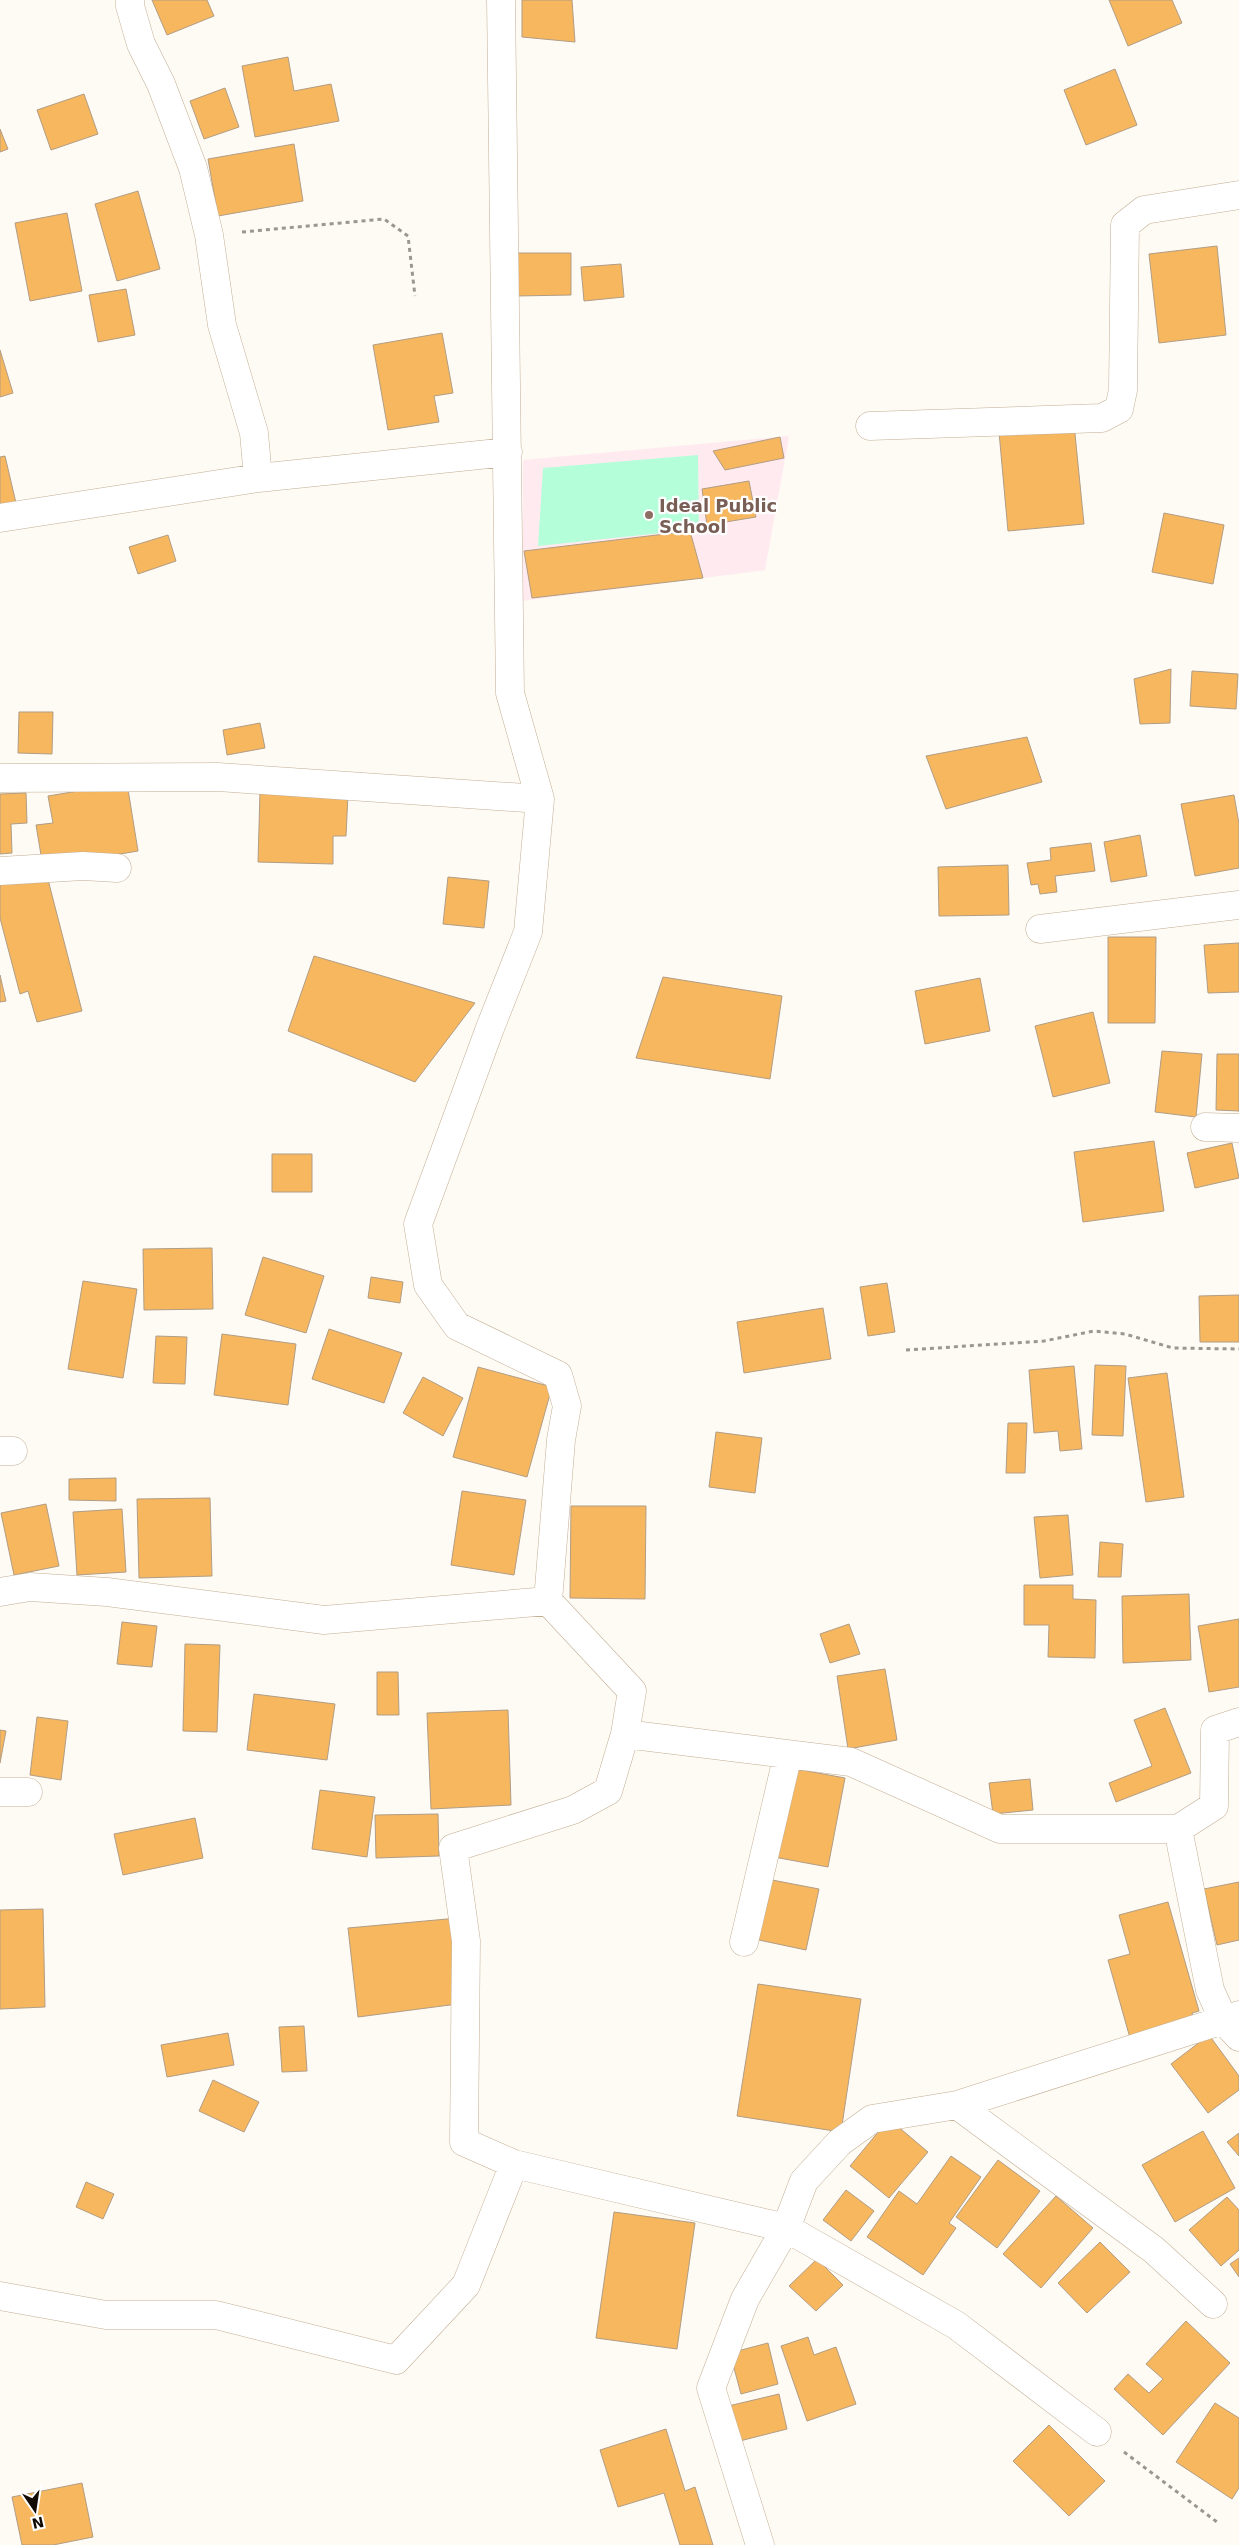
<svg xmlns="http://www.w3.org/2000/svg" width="1239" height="2545" viewBox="0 0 1239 2545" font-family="'DejaVu Sans',sans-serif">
  <rect width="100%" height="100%" fill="#fefaf4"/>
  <path fill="#ffeaf0" d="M789,436l-24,134 -243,31 1,-141z"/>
  <path fill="#b4fed9" d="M698,455l1,74 -161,17 5,-78z"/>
  <path fill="#f7b75e" stroke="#b19d84" d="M152,0h55l7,16 -47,19z
    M522,0h50l3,42 -53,-5z
    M1109,0h63l10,23 -54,23z
    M288,57l6,34 37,-7 8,37 -84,16 -13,-71z
    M1115,69l22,56 -51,20 -22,-55z
    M225,88l14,39 -35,12 -14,-38z
    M84,94l14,40 -47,16 -14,-40z
    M0,129l8,20 -8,3z
    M294,144l9,57 -85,15 -10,-57z
    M138,191l22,78 -43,12 -22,-77z
    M67,213l15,78 -52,10 -15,-78z
    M1217,246l9,89 -67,8 -10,-89z
    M516,253h55v42l-55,1z
    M621,264l3,33 -40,4 -3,-34z
    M126,289l9,46 -37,7 -9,-47z
    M442,333l11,60 -19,3 5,26 -51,8 -15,-85z
    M0,350l13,43 -13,4z
    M1074,424l10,100 -76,7 -9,-99z
    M780,437l4,21 -59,12 -12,-19z
    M5,456l11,47 -16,4v-50z
    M749,481l7,36 -49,8 -5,-36z
    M1164,513l60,12 -11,59 -61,-12z
    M690,531l13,47 -171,20 -8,-47z
    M168,535l8,26 -38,13 -9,-27z
    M1171,669l-1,54 -30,1 -6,-45z
    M1192,671l46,3 -2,35 -46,-3z
    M19,712h34l-1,42 -34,-1z
    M260,723l5,25 -38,7 -4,-25z
    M1027,737l15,45 -96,27 -20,-53z
    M127,783l11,68 -95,16 -7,-42 17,-2 -5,-27z
    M260,792l88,2 -2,42h-13v28l-75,-2z
    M26,793l1,30 -16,1 1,29 -12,1v-60z
    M1234,795l5,29v44l-44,8 -14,-72z
    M1140,835l7,41 -36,6 -7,-40z
    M1091,843l4,28 -40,5 2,16 -17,2 -2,-10 -7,1 -4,-22 24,-3 -1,-12z
    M1008,865l1,50 -70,1 -1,-49z
    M46,872l36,139 -45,11 -9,-31 -8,3 -20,-76v-34z
    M448,877l41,4 -5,47 -41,-4z
    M1108,937h48l-1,86h-47z
    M1239,943v49l-31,1 -4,-48z
    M314,956l161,47 -60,79 -127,-51z
    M0,975l6,26 -6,1z
    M663,977l119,19 -12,83 -134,-21z
    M980,978l10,53 -65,13 -10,-53z
    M1093,1012l17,71 -57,14 -18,-71z
    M1162,1051l40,3 -6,63 -41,-5z
    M1217,1054h22v57l-23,-1z
    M1154,1141l10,70 -81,11 -9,-70z
    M1232,1143l7,35 -44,10 -8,-35z
    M272,1154h40v38h-40z
    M212,1248l1,61 -69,1 -1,-61z
    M263,1257l61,19 -18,57 -61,-18z
    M371,1277l32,5 -3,21 -32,-5z
    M83,1281l54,8 -14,89 -55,-9z
    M887,1283l8,49 -27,4 -8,-49z
    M1239,1295v47h-39l-1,-46z
    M823,1308l8,51 -87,14 -7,-51z
    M329,1329l73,24 -18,50 -72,-24z
    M222,1334l74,10 -8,61 -74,-10z
    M156,1336l31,1 -2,47 -32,-1z
    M1095,1365l31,1 -3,70 -31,-1z
    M1074,1366l8,83 -22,2 -2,-20 -24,2 -5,-63z
    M478,1367l74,20 -25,90 -74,-20z
    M1167,1373l17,124 -38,5 -18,-124z
    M423,1377l40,21 -20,38 -40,-23z
    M1008,1423h19l-2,50h-19z
    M716,1432l46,6 -7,55 -46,-6z
    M116,1478v23l-47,-1v-21z
    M462,1491l64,9 -12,75 -63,-10z
    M210,1498l2,78 -73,2 -2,-79z
    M46,1504l13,62 -45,9 -13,-62z
    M571,1506h75l-1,93 -75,-1z
    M122,1509l4,63 -49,3 -4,-63z
    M1068,1515l5,60 -33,3 -6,-61z
    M1100,1542l23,2 -2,33h-23z
    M1024,1585h49v14l23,1 -1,58 -47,-1 1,-32h-25z
    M1189,1594l2,66 -68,3 -1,-67z
    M1239,1619v68l-30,5 -11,-66z
    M122,1622l35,4 -5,41 -35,-3z
    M849,1624l11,30 -30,9 -10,-29z
    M185,1644l35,1 -3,87 -34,-1z
    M885,1669l12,71 -49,9 -11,-73z
    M377,1672h21l1,43h-22z
    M254,1694l81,10 -8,56 -80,-10z
    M1165,1708l26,65 -75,29 -7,-19 43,-17 -18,-46z
    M508,1710l3,95 -80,4 -4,-96z
    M37,1717l31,4 -7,59 -31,-5z
    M0,1730l6,1 -6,32z
    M791,1768l54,10 -17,89 -54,-10z
    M1030,1779l3,31 -40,4 -4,-31z
    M320,1790l55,7 -8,60 -55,-8z
    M438,1814l1,42 -63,2 -1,-43z
    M195,1818l8,40 -80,17 -9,-41z
    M767,1879l52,10 -13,61 -52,-11z
    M1239,1882v58l-22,5 -13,-56z
    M1168,1902l31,109 -7,2 2,8 -64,17 -22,-78 22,-6 -11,-39z
    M43,1909l2,98 -45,2v-99z
    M458,1918l7,85 -107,14 -10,-89z
    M758,1984l103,15 -20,133 -104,-16z
    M304,2026l3,45 -25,1 -3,-45z
    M228,2033l6,32 -67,12 -6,-32z
    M1209,2035l30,41v14l-31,23 -37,-49z
    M213,2080l46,22 -15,30 -45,-21z
    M889,2119l39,33 -39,46 -39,-32z
    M1203,2131l32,57 -60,34 -33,-57z
    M1239,2133v23l-12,-14z
    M951,2156l30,21 -32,46 7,5 -33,47 -56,-38 32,-46 18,13z
    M998,2160l42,31 -43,57 -41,-31z
    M86,2182l28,12 -11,25 -27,-12z
    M846,2190l28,21 -23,30 -28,-21z
    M1056,2196l37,32 -52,60 -38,-34z
    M1227,2197l12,13v40l-18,16 -32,-36z
    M614,2212l81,11 -18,126 -81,-11z
    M1100,2242l30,30 -43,41 -29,-30z
    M1239,2258v19l-9,-13z
    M817,2259l26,26 -27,26 -27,-25z
    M1186,2321l44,42 -67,72 -49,-46 14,-15 21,19 14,-14 -17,-15z
    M808,2337l6,18 22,-8 20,57 -49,17 -26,-75z
    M768,2343l10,41 -37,10 -11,-41z
    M779,2394l8,35 -59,15 -8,-36z
    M1215,2403l24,15v70l-7,11 -56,-37z
    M1049,2425l56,56 -36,35 -56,-55z
    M666,2429l19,62 10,-4 18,58h-33l-16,-52 -46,14 -18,-57z
    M82,2483l11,54 -40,8h-31l-10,-48z"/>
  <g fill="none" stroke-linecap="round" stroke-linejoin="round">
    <g stroke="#c2ae94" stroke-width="29">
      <path id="minor" d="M130,0v6l11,38 20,40 32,84 16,67 13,90 32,108 4,45
        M501,0l9,693 30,106 -12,133 -38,96 -72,196 10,61 29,41 101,49 9,31 -6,34 -13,161
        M870,426l232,-8 17,-9 4,-19 2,-165 19,-15 95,-15
        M0,518l258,-40 250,-26
        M0,778l218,-1 322,22
        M0,871l83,-5 34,2
        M1040,929l199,-24
        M1205,1127l34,1
        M0,1451h13
        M0,1592l30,-5 77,5 217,28 224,-19 84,90 -7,43 226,28 149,67h178l36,-23 1,-76 24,-8
        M0,1792h28
        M1178,1829l32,161 14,31 15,16
        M744,1942l44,-188
        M957,2105l197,145 59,54
        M514,2164l-50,-22 2,-201 -13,-93 120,-38 35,-19 17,-57
        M0,2296l106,19h110l180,45 70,-75 48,-121 272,64 18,-47 36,-39 32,-23 85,-14 282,-90
        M760,2545l-49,-157 34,-89 41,-71 170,97 141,107"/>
    </g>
    <path stroke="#9b9690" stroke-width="3" stroke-dasharray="4 4" stroke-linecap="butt" d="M242,232l142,-13 24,17 7,60
      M906,1350l138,-9 50,-10 31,3 48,14 66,1
      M1124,2452l93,70"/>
    <use href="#minor" stroke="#fff" stroke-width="28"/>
  </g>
  <circle fill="#8d6e63" stroke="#fff" stroke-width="2" cx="649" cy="515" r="5"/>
  <g text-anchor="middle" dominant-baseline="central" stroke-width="4.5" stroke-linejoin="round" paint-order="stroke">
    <g font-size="18" font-weight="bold" fill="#785e54" stroke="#fff" text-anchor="start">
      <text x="659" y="505">Ideal Public<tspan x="659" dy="21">School</tspan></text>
    </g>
  </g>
  <g transform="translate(35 2510) rotate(167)" stroke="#ffffff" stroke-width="4" paint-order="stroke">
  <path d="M0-4L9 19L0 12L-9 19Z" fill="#120b04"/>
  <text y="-8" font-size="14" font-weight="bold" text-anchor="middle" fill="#120b04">N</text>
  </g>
</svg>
